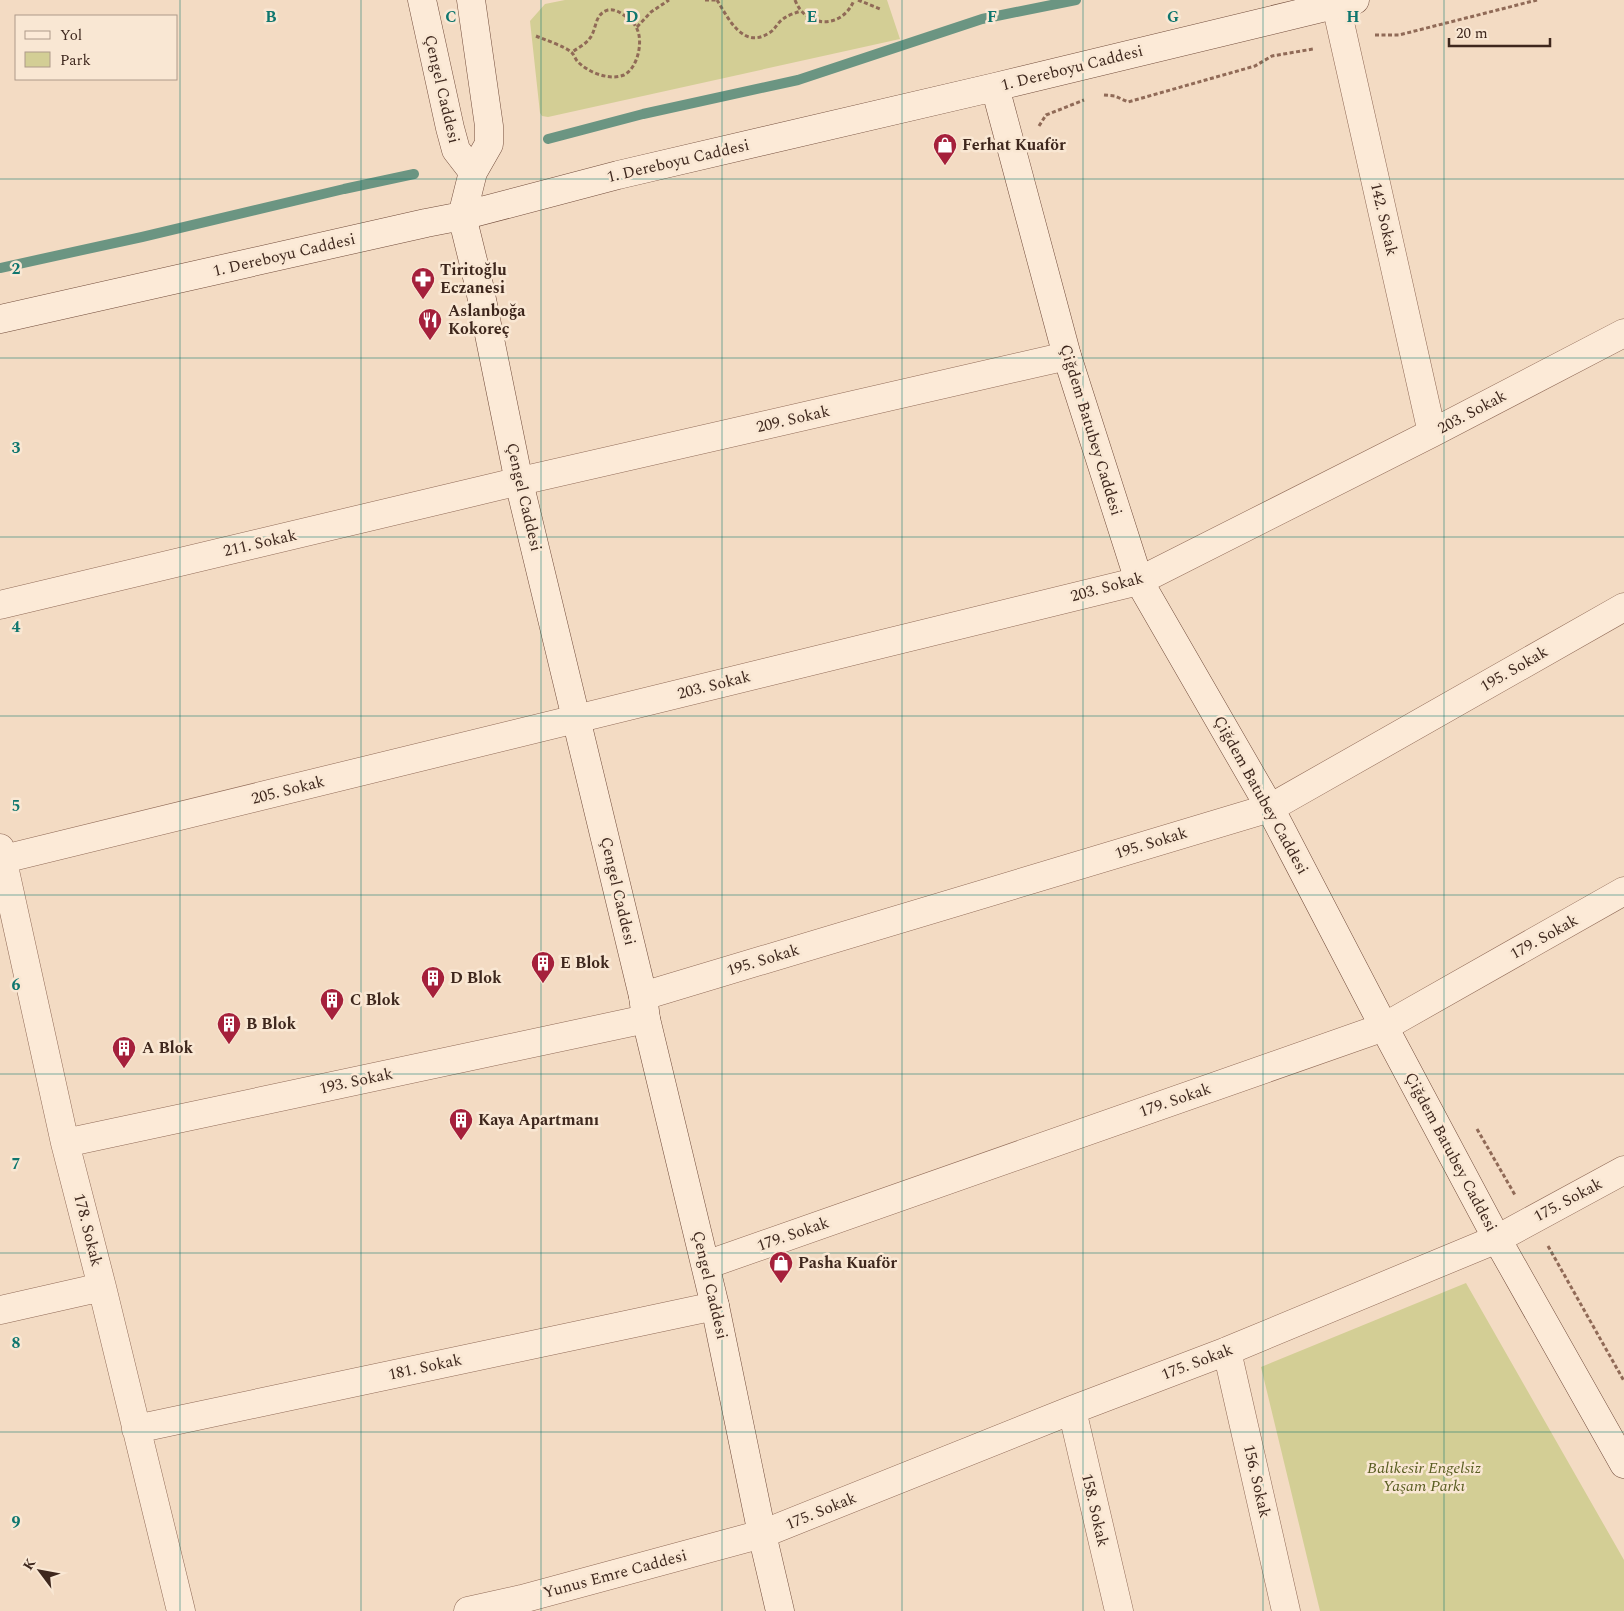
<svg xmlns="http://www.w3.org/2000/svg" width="1624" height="1611" viewBox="0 0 1624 1611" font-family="Spectral,serif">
  <rect width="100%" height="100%" fill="#f3dbc3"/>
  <path fill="#d3ce95" d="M565,0h322l13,39 -352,78 -6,-1 -2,-3 -10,-92 15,-17z
    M1466,1283l158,277v51h-304l-59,-244z"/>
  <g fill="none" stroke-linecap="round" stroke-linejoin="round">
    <path stroke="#6b9582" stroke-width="10" d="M548,139l95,-25 155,-34 184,-61 94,-19
      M0,268l142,-31 202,-48 70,-15"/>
    <g stroke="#906a57" stroke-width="29">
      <path id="minor" d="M1336,5l96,428
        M0,605l499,-119 568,-130
        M0,848l65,295 37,144 79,324
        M0,860l1139,-279 293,-148 192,-100
        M643,996l627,-188 354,-201
        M65,1143l581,-124
        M706,1265l678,-238 240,-136
        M0,1310l102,-23
        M1227,1351l59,260
        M1072,1410l47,201
        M136,1429l579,-123
        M468,1611l54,-12 240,-65 310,-124 155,-59 270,-112 127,-69"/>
    </g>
    <g stroke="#714b3a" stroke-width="29">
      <path id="secondary" d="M422,0l28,128 6,22 17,22
        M471,0l18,126v18l-16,28 -11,44 17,69 40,197 124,514 3,23 69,287 47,228 18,77
        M995,87l72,269 72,225 131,227 114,219 113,212 127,225
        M0,319l426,-96 36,-7 156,-41 377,-88 360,-87"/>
    </g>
    <path stroke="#906a57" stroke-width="3" stroke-dasharray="4 2.5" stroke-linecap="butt" d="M705,0h12
      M717,0c11,18 26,50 52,33 6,-3 8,-10 14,-14 5,-4 12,-6 18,-8
      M795,0c11,29 48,29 59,0
      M858,0l22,9
      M637,27l14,-15 18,-12
      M1375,35h24l138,-35
      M536,36c7,3 30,11 35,16 3,2 4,7 7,10 10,10 31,19 46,13 14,-7 20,-35 12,-48 -3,-6 -9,-10 -14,-13 -4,-3 -9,-5 -14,-4 -14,4 -11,19 -18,28 -4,6 -12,10 -18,14
      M1104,95l11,1 13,6 127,-36 17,-10 41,-7
      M1039,126l7,-11 38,-15
      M1477,1129l38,66
      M1548,1246l76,135"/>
    <use href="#minor" stroke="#fcead7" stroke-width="28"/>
    <use href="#secondary" stroke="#fcead7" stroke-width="28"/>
  </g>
  <path fill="none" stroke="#0f766e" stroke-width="1" stroke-opacity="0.55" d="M180,0v1611M361,0v1611M541,0v1611M722,0v1611M902,0v1611M1083,0v1611M1263,0v1611M1444,0v1611M0,179h1624M0,358h1624M0,537h1624M0,716h1624M0,895h1624M0,1074h1624M0,1253h1624M0,1432h1624"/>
  <defs>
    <g id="shop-pin" transform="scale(1.25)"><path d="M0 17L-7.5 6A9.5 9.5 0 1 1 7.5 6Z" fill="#a5203b" stroke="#f9e7d3"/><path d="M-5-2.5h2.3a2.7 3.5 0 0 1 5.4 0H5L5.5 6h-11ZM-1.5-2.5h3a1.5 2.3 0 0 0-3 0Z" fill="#fff"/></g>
    <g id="pharmacy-pin" transform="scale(1.25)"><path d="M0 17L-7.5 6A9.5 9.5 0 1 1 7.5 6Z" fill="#a5203b" stroke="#f9e7d3"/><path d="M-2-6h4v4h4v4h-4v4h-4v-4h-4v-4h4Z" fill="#fff"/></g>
    <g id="restaurant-pin" transform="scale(1.25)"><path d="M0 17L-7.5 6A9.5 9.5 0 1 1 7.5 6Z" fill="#a5203b" stroke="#f9e7d3"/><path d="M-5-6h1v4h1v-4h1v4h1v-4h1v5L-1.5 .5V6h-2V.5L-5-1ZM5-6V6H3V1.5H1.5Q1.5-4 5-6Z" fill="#fff"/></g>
    <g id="building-pin" transform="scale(1.25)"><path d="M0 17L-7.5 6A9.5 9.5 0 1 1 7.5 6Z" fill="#a5203b" stroke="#f9e7d3"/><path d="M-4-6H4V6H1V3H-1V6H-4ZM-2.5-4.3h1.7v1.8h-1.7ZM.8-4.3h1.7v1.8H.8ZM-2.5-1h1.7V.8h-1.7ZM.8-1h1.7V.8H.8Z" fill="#fff"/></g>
  </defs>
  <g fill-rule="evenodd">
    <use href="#shop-pin" x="945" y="145"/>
    <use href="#pharmacy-pin" x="423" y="279"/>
    <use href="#restaurant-pin" x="430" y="320"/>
    <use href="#building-pin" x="543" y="963"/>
    <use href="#building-pin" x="433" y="978"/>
    <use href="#building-pin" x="332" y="1000"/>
    <use href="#building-pin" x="229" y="1024"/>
    <use href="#building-pin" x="124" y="1048"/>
    <use href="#building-pin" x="461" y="1120"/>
    <use href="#shop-pin" x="781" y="1263"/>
  </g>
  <g text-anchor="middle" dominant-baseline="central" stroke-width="5" stroke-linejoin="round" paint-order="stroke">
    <g font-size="16" fill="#3e271d" stroke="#f9e7d3">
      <text transform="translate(1072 68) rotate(-14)">1. Dereboyu Caddesi</text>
      <text transform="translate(442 89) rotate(77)">Çengel Caddesi</text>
      <text transform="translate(678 161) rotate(-13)">1. Dereboyu Caddesi</text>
      <text transform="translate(1384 219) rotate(77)">142. Sokak</text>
      <text transform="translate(284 255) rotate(-13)">1. Dereboyu Caddesi</text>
      <text transform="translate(1472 412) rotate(-28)">203. Sokak</text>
      <text transform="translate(793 419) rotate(-13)">209. Sokak</text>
      <text transform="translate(1091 430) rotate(73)">Çiğdem Batubey Caddesi</text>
      <text transform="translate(524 497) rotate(77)">Çengel Caddesi</text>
      <text transform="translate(260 543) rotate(-13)">211. Sokak</text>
      <text transform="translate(1107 587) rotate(-15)">203. Sokak</text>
      <text transform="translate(1514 669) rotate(-30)">195. Sokak</text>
      <text transform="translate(714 685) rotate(-14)">203. Sokak</text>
      <text transform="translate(288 790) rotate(-14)">205. Sokak</text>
      <text transform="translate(1261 795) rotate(61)">Çiğdem Batubey Caddesi</text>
      <text transform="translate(1151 843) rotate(-17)">195. Sokak</text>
      <text transform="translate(618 891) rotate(77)">Çengel Caddesi</text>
      <text transform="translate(1544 937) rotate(-29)">179. Sokak</text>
      <text transform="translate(763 960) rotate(-17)">195. Sokak</text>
      <text transform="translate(356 1081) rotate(-12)">193. Sokak</text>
      <text transform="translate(1175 1100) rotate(-19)">179. Sokak</text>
      <text transform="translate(1451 1152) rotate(62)">Çiğdem Batubey Caddesi</text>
      <text transform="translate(1568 1200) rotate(-28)">175. Sokak</text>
      <text transform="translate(88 1230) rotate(76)">178. Sokak</text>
      <text transform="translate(793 1234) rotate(-19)">179. Sokak</text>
      <text transform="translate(710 1285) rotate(77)">Çengel Caddesi</text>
      <text transform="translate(1197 1362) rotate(-21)">175. Sokak</text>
      <text transform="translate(425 1367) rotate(-12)">181. Sokak</text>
      <text transform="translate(1257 1481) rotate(77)">156. Sokak</text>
      <text transform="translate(1095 1510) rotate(77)">158. Sokak</text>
      <text transform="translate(821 1511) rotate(-22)">175. Sokak</text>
      <text transform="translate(615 1574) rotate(-15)">Yunus Emre Caddesi</text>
    </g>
    <g font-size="16" font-weight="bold" fill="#3e271d" stroke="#f9e7d3" text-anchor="start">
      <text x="962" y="145">Ferhat Kuaför</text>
      <text x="440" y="270">Tiritoğlu<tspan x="440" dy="18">Eczanesi</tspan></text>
      <text x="448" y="311">Aslanboğa<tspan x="448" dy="18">Kokoreç</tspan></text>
      <text x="560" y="963">E Blok</text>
      <text x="450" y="978">D Blok</text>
      <text x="350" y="1000">C Blok</text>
      <text x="246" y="1024">B Blok</text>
      <text x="142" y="1048">A Blok</text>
      <text x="478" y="1120">Kaya Apartmanı</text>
      <text x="798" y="1263">Pasha Kuaför</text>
    </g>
    <g font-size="16" font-style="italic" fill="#595d21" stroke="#f9e7d3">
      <text x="1424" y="1468">Balıkesir Engelsiz<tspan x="1424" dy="18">Yaşam Parkı</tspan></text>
    </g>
  </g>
  <g font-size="16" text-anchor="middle" font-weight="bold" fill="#0f766e" stroke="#f9e7d3" stroke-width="5" stroke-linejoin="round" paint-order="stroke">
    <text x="271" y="22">B</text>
    <text x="451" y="22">C</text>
    <text x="632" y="22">D</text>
    <text x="812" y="22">E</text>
    <text x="992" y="22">F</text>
    <text x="1173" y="22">G</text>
    <text x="1353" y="22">H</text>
    <text x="16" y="274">2</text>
    <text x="16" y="453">3</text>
    <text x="16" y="632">4</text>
    <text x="16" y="811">5</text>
    <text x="16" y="990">6</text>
    <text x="16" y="1169">7</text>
    <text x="16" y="1348">8</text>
    <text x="16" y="1527">9</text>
  </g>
  <rect x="15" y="15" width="162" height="65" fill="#f9e7d3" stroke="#ae9a8a"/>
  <rect x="25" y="31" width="25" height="8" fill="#fcead7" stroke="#ae9a8a"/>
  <text x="60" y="40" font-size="15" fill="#3e271d">Yol</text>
  <rect x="25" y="52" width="25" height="15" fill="#d3ce95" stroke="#ae9a8a"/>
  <text x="60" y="65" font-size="15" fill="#3e271d">Park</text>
  <g transform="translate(40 1571) rotate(302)" stroke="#f9e7d3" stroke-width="4" paint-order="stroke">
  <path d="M0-4L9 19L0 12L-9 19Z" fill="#3e271d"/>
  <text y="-8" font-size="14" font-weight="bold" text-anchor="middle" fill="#3e271d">K</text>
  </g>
  <path d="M1449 38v8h101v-8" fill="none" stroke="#3e271d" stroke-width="2.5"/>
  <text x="1456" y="38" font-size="15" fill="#3e271d" stroke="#f9e7d3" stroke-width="4" paint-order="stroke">20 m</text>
</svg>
